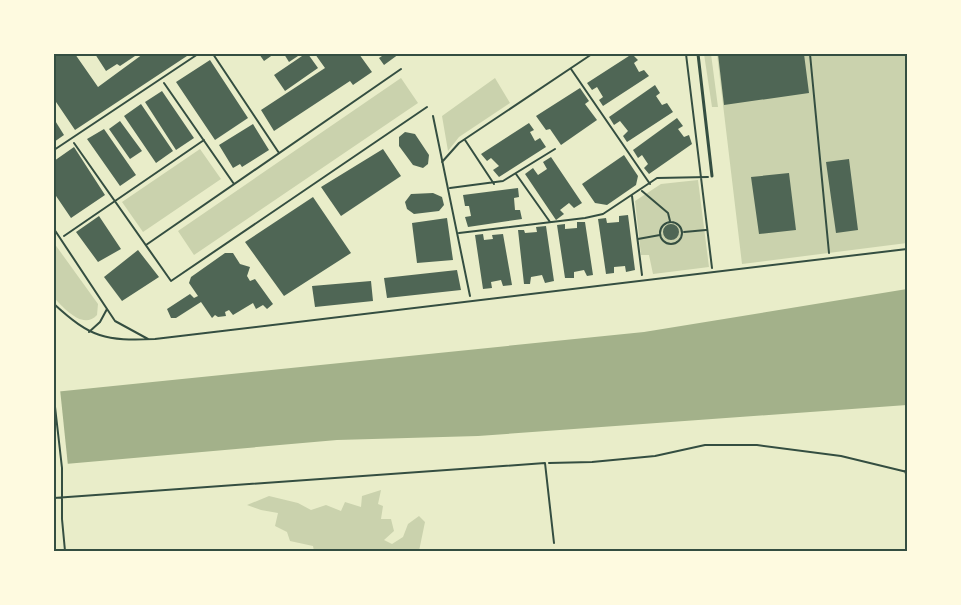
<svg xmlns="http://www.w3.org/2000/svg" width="961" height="605" viewBox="0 0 961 605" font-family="'Playfair Display',serif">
  <rect width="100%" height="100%" fill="#e9edc9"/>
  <path fill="#cad2ad" d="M704,54h7l7,53h-6z
    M717,54h190v189l-165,21z
    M401,78l17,25 -224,152 -16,-24z
    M495,78l15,25 -51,34 -11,14 -6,-35z
    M200,149l21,30 -78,53 -21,-30z
    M698,180l11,87 -56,7 -4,-19h-8l-6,-54 26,-17z
    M54,243l44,61 -1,11c-14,15 -32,-6 -43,-17z
    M381,490l-3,14 5,2 -2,13h10l3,12 -10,9 8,4 11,-7 5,-13 11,-8 6,6 -6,29h-105l-1,-5 -23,-5 -3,-9 -12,-6 3,-13 -17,-3 -14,-5 22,-9 29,7 13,7 15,-5 15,6 4,-9 16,5 1,-11z"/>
  <path fill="#a3b18a" d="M907,289v116l-429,31 -141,4 -283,25v-73l590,-60z"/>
  <path fill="#e9edc9" d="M54,389h6l8,77 -14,2z"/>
  <path fill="#4f6655" d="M54,54h21l23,33 45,-33h47l-115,76 -21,-31z
    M95,54h43l-18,12 -3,-2 -11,7z
    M259,54h15l-10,7z
    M284,54h17l-12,8z
    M305,54h3l10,14 -33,23 -11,-16z
    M315,54h44l13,18 -19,13 -3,-4 -76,50 -13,-21 64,-42z
    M380,54h19l-15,11 -5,-7 3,-2z
    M632,54l6,6 -4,3 5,9 5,-2 5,6 -46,30 -4,-6 4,-3 -6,-10 -5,3 -5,-7z
    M718,54h86l5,39 -85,12z
    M210,60l38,58 -33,22 -39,-58z
    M655,85l5,8 -4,3 6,9 5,-2 6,9 -46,30 -4,-6 5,-5 -8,-10 -6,4 -5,-8z
    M580,88l9,13 -4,3 12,16 -36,25 -11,-16 -4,1 -10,-14z
    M162,91l32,47 -18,12 -31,-48z
    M141,104l32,47 -17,12 -32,-47z
    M677,118l6,8 -5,3 6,8 5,-2 3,9 -43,30 -5,-6 4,-4 -6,-9 -4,3 -5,-8z
    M54,119l10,16 -10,7z
    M120,121l22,30 -12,8 -21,-30z
    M529,123l5,7 -4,2 5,9 5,-3 6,9 -47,30 -6,-7 6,-4 -8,-8 -4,3 -6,-7z
    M253,124l16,26 -27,17 -2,-3 -7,4 -14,-23z
    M104,129l32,46 -16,11 -33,-47z
    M405,132l10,2 14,21 -1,9 -5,4 -10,-3 -14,-19v-9z
    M74,147l31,48 -34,23 -17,-25v-32z
    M383,149l18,27 -60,40 -20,-29z
    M624,155l14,21 -2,9 -29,20 -12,-2 -13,-19z
    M551,157l31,46 -8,5 -5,-5 -9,7 4,4 -8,6 -31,-46 8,-6 5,7 9,-6 -4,-7z
    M849,159l9,71 -22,3 -10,-71z
    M789,173l7,57 -37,4 -8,-57z
    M518,188l1,9 -5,1 1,12h5l2,9 -54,8 -3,-10 6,-1 -2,-10h-4l-2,-11z
    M433,193l9,4 2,8 -5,6 -25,3 -7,-5 -2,-7 6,-8z
    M313,197l38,56 -67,43 -39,-54z
    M628,215l7,55 -9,2 -1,-6 -11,1v6l-8,1 -8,-55 8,-1 1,5 12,-1v-6z
    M99,216l22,33 -23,13 -22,-30z
    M447,218l6,42 -36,3 -5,-40z
    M577,222h8l8,53 -6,1 -3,-6 -10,2v6h-9l-8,-53 8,-1v5l12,-1z
    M663 232a8 8 0 1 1 16 0a8 8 0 1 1-16 0Z
    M546,226l8,55 -9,2 -3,-8 -11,2 -1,7h-6l-6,-54h6l1,3 12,-1 -1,-5z
    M483,234l1,6 9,-1 -1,-4 11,-1 9,51 -9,1 -2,-6 -10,2 1,6 -9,1 -8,-54z
    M138,250l21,27 -37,24 -18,-24z
    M225,253h8l7,11 10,3 -3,9 3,5 5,-2 18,25 -6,5 -4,-4 -7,4 -3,-6 -20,12 -4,-5 -4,2 1,4 -8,1 -3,-2 -3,3 -11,-16 -25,16h-5l-4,-9 23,-15 4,4 4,-2 -9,-13 2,-6z
    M457,270l4,20 -74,8 -3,-20z
    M371,281l2,20 -58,6 -3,-21z"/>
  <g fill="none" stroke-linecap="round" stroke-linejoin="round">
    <path stroke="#344e41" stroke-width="2" d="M213,54l66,99
      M686,54l26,214
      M810,54l19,199
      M571,69l79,115
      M164,83l70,101
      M433,116l37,180
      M465,140l29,44
      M74,143l97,138 256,-174
      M442,162l17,-19 133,-89
      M516,174l34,48
      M450,188l53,-7 52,-32
      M642,191l26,22 2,8
      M632,196l10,79
      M660 233a11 11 0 1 1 22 0a11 11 0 1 1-22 0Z
      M684,232l22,-2
      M459,233l126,-15 18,-4 54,-36 51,-1
      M64,236l140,-96
      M638,239l22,-4
      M146,245l255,-176
      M549,463l43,-1 63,-6 50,-11h52l84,11 66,16
      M905,471l2,6"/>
    <path stroke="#344e41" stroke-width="2" d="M54,150l144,-96
      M54,229l61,92 33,18
      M54,304c37,34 51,37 101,35l752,-90
      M89,332l11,-10 7,-13
      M54,398l8,70v51l3,32
      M54,498l491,-35 9,80
      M186,550v1"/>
    <path stroke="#344e41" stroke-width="3" d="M698,54l14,122"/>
  </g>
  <rect width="961" height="605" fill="none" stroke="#fefae0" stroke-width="110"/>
  <rect x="55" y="55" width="851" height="495" fill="none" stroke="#344e41" stroke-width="2"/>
</svg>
